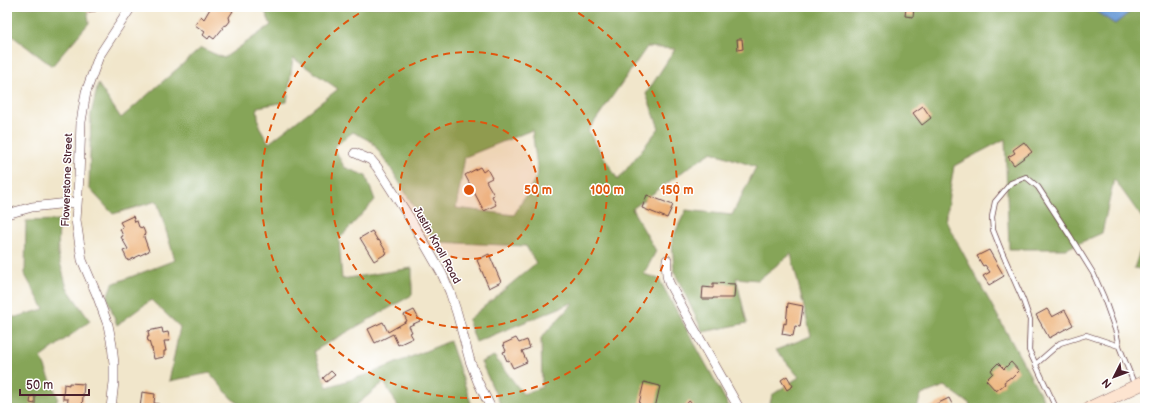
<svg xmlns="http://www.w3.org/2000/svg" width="1152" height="415" viewBox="0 0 1152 415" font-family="'Balsamiq Sans',sans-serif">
  <rect width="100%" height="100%" fill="#fff"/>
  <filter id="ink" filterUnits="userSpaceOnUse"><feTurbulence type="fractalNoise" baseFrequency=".025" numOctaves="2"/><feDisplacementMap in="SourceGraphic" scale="8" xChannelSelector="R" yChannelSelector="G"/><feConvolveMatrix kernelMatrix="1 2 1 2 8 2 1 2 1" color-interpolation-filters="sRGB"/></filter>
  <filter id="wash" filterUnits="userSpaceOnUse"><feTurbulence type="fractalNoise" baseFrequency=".012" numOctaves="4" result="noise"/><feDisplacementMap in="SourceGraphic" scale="16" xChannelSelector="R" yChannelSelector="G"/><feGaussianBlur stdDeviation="0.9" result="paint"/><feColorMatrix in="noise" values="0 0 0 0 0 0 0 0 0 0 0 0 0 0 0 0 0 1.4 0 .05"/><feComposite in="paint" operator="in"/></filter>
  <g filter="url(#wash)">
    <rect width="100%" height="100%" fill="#f1e6cb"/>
    <path fill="#86a559" stroke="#686242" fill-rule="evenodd" d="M7,7h80l2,16 -37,43 -45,-34z
      M263,7h826l26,17 21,-17h9v215l-31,-43 -12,54 -36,16h-57l-4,-110 -51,27 -9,54 103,188h-79l1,-4 -25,-18 -24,9 -4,13h-148l3,-13 27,-18 -23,-27 35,-14 -20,-82 -33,26 -22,-2 11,45 -44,9 -29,-61 -2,-32 14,-29 46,5 24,-48 -44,-15 -23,15 -57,42 24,42 -12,23 15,5 71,129h-228l-21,-46 13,-6 29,38 19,-7 -1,-49 33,-36 -98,40 -8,-22 68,-57 -10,-17 -91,-4 -45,-75 -18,-25 -19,-10 -19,15 10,20 22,9 9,24 -36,39 3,40 70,-11v27l-98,56 13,36 42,-13 81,-33 22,65 -2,2h-71l-15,-26 -31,26h-108l-14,-10 -21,-25 -41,8 11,-54 -29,-27 -34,25 -10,-28 5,-13 63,-24 -18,-59 -44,13 -24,-26 2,-74 7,-30 23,34 80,-70 23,10 47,-33zM647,47l28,2 -29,45 13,34 -41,52 -30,-49zM293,58l45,31 -69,54 -10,-17 -2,-19 30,-5zM532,130l6,44 -24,41 -58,-7 9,-51z
      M59,220l-1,35 9,33 23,33 -49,36 17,41 -4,10h-47v-91h9l28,-8 -19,-34 1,-54z
      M1145,237v33l-11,-2z"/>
    <path fill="#6c9cd6" stroke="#5b5e80" d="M1089,7h47l-21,17z"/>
    <g id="blocks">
      <path fill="#edb279" d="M86,7h9l1,4 -9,1z
        M211,7h22l-2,3 2,1 -4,6 1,4 -3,4 -4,1v2l-9,11 -4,-3 -2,3 -5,-4 2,-3 -10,-7 6,-9 3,3z
        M906,8h8l-1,9 -8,-1z
        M737,39h5l1,10 -5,1z
        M923,106l8,12 -9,7 -9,-12z
        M1024,142l8,10 -18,13 -6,-8 7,-4 -2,-3z
        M480,167l3,5 4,-3 5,9 -6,3 8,14 -2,1 4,9 -12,6 -19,-36z
        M647,195l26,10 -6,13 -25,-10z
        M133,216l2,6 2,-1 2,6 4,1 2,5 -1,4 5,14 -21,10 -5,-10 5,-2 -7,-12 2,-1 -3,-7 3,-2 -3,-5z
        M372,231l6,10 1,-1 8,13 -13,8 -14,-23z
        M989,250l15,26 -15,9 -6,-9 7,-4 -5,-7 -2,1 -6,-10z
        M489,254l12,28 -12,6 -12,-28z
        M713,283l22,1 -1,14h-21v1h-11l1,-12 10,1z
        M788,303l15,3 -3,21 -5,-1 -2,10 -11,-2 2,-11 2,1z
        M1047,309l5,8 13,-7 8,15 -24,13 -13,-23z
        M414,310l6,11 -11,5 3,6 -2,1 3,5 -15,7 -5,-11 -18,9 -7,-14 15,-7 5,10 19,-11 -3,-6z
        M162,328l1,5 5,-1 2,9h-6l2,10h-2v6l-10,2 -2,-11h-1l-2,-7h-1l-1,-4h2l-1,-6z
        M516,338l3,5 8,-3 3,8 -8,3 5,11 -14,6 -4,-8 -2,1 -4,-9 3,-1 -3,-7z
        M1011,362l8,9 -7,7 -1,-1 -7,5 1,2 -9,7 -10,-11 7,-7 -2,-3 7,-7 6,6z
        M331,371l4,4 -9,7 -3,-4z
        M787,376l6,10 -6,4 -6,-10z
        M644,382l16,4 -5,22h-17z
        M69,383l15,1 -2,24h-15l1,-9h-5l1,-15 5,1z
        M142,392l13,2 -1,9 5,1v4h-19z
        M31,396h4v8l-5,-1z
        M949,398l5,10h-26z
        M689,401l5,4 -2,3h-5l-2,-2z"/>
    </g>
  </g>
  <g filter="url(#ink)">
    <use href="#blocks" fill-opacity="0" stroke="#633d43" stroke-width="1"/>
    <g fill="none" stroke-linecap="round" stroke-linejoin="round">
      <g stroke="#633d43" stroke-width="6">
        <path id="service" d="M1036,364l24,-21 26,-8 33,11
          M1056,408l-27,-58 1,-30 -7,-20 -22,-50 -8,-20 -1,-13 3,-15 16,-19 15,-6 12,10 32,49 23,37 11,25 12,34 3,14 16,40"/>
      </g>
      <g stroke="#633d43" stroke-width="10">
        <path id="minor" d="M355,153l16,7 6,7 34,53 31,54 8,18 7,21 13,48 8,21 13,26
          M7,214l25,-7 45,-5
          M667,260c-1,8 -1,15 2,23l24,44 46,81
          M111,408l3,-26v-18l-2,-19 -4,-20 -11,-30 -15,-35 -6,-40 3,-43 2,-55 5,-30 13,-36 32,-49"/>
      </g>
      <g stroke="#633d43" stroke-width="14">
        <path id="secondary" d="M1090,408l55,-26"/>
      </g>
      <use href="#service" stroke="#fff" stroke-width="4.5"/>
      <use href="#minor" stroke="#fff" stroke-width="9"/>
      <use href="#secondary" stroke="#fde4d0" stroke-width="13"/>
    </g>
  </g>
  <circle cx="469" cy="190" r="69" fill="#e0560e" fill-opacity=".12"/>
  <g fill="none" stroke="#e0560e" stroke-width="2" stroke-dasharray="7 5">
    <circle cx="469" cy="190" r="69"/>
    <circle cx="469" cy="190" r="138"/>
    <path d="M568 7A208 208 0 1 1 370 7"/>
  </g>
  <g text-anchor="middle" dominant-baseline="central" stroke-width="3" stroke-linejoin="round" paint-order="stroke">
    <g font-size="11" fill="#4a1f2b" stroke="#fff">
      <text transform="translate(67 180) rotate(-88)">Flowerstone Street</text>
      <text transform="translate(437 245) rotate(61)">Justin Knoll Road</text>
    </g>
  </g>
  <circle cx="469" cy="190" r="6" fill="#e0560e" stroke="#fff" stroke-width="2"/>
  <g font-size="12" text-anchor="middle" font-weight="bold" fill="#e0560e" stroke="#fff" stroke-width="3" stroke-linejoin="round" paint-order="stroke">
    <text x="538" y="194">50 m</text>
    <text x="607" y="194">100 m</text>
    <text x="677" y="194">150 m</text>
  </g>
  <rect width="1152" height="415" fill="none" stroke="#fff" stroke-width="24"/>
  <g transform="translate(1114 377) rotate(228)" stroke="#ffffff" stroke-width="3" paint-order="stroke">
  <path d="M0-3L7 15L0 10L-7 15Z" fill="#4a1f2b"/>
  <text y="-6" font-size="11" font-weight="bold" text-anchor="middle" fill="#4a1f2b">N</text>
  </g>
  <path d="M20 389v6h69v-6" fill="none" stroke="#4a1f2b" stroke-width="2"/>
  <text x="26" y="389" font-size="12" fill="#4a1f2b" stroke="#ffffff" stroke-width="3" paint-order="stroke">50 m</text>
</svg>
